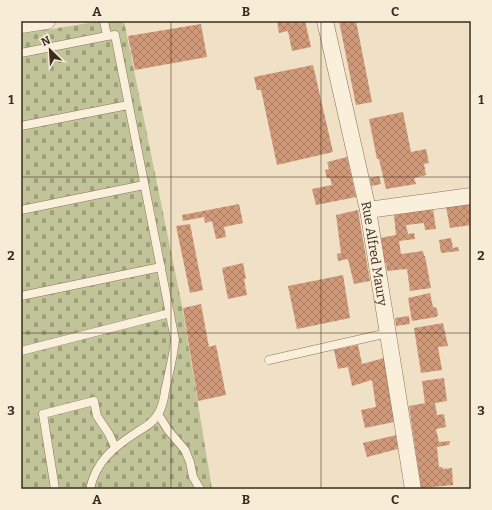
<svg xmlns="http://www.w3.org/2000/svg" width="492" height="510" viewBox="0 0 492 510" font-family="Bitter,serif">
  <defs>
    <pattern id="cemetery-stones" width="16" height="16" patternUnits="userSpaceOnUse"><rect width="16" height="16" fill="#c1c498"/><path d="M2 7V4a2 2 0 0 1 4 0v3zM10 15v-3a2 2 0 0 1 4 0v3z" fill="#9e9f7b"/></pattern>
    <pattern id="building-cross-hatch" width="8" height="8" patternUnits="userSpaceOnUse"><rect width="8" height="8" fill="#d0997a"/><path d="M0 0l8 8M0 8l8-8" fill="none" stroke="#aa7d63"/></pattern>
  </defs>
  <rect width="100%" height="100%" fill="#f0e1c6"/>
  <path fill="url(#cemetery-stones)" d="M101,21h23l58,285 30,183h-191v-455z"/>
  <path fill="url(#building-cross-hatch)" d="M277,21h28l6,26 -19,4 -4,-20 -9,2z
    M339,21h17l16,81 -16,3z
    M201,24l6,33 -72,13 -7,-34z
    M313,65l20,87 -56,13 -16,-75h-4l-3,-13z
    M403,112l8,40 15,-3 3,14 -5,1 2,11 -12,3 2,6 -30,5 -7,-30h-2l-8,-40z
    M347,157l9,40 -40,8 -4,-16 20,-4 -2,-7h-3l-2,-8 4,-1 -2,-7z
    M379,176l2,8 -10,2 -1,-8z
    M471,203v22l-21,3 -4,-21z
    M239,204l4,19 -19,4 2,10 -10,2 -4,-18 -7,2 -1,-6 -21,4 -1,-6z
    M433,209l3,20 -11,1 -1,-7 -18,2 2,9 6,-1 1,6 -16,2 2,13 22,-3 1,5h1l6,32 -21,3 -3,-22 -20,2 -1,-8h-2l-4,-25 16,-3 -2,-20z
    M358,210l12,71 -16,3 -6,-25 -10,2 -1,-7 4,-1 -5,-38z
    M190,224l13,66 -13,3 -14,-67z
    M451,238l2,10 5,-1 1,4 -18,2 -2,-13z
    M243,263l3,16h-2l3,16 -19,4 -6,-31z
    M343,275l7,43 -53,11 -9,-43z
    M430,293l3,14h2l2,2 1,6 -2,2 -24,4 -4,-23z
    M201,304l8,43 7,-2 10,50 -28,6 -15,-93z
    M409,316l1,8 -14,2 -1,-8z
    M443,323l5,23 -10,1 4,23 -21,3 -7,-45z
    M358,345l4,19 22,-6 10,64 -29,6 -4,-18 15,-3 -4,-27 -20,6 -4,-19 -10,2 -4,-19z
    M444,378l3,23 -12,2 2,12 7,-1 2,13 -10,2 3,13 11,-1 -1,4 -12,2 2,20h3l1,2 9,-1 1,17 -32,3 -12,-82 16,-3 -3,-22z
    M396,435l2,14 -31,8 -4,-14z"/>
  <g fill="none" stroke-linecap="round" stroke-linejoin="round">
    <g stroke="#8c725b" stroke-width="9">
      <path id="lane" d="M21,53l86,-17
        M21,126l107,-21
        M21,210l123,-25
        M21,296l140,-29
        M21,351l149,-38
        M269,360l119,-27
        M158,414l10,16 17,20 5,12 3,15 7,12
        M55,489l-12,-75 51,-13 3,15 12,18 6,13
        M90,489c6,-28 24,-42 47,-57 8,-5 16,-9 21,-18 4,-6 6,-15 7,-23 4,-17 8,-34 10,-51l-60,-305 -8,1 -3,-15"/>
    </g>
    <g stroke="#8c725b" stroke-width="17">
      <g id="street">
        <path id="s1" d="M325,21l43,189 45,279"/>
        <path d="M21,25l26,-4"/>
        <path d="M368,210l103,-14"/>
      </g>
    </g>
    <use href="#lane" stroke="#faefda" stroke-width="8"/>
    <use href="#street" stroke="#faefda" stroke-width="16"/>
  </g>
  <path fill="none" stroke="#3c2b1f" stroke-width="1" stroke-opacity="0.55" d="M171,21v468M321,21v468M21,177h450M21,333h450"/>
  <g text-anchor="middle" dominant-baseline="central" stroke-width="3" stroke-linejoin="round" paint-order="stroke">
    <g font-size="13" fill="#3c2b1f" stroke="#f7ecd6">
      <text stroke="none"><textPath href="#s1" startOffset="238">Rue Alfred Maury</textPath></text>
    </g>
  </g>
  <rect width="492" height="510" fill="none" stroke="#f7ecd6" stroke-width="44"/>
  <g transform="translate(50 50) rotate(335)" stroke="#f7ecd6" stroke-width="3" paint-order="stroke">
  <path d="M0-3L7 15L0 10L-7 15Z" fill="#3c2b1f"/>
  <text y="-6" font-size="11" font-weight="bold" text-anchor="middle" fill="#3c2b1f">N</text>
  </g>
  <rect x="22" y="22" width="448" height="466" fill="none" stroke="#3c2b1f" stroke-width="1.5"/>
  <g font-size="13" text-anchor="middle" font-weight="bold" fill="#3c2b1f">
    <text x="97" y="16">A</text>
    <text x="246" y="16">B</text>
    <text x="395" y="16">C</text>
    <text x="11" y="104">1</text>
    <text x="481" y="104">1</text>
    <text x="11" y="260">2</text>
    <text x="481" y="260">2</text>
    <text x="11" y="415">3</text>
    <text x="481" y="415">3</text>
    <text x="97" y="504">A</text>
    <text x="246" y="504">B</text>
    <text x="395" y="504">C</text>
  </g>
</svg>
